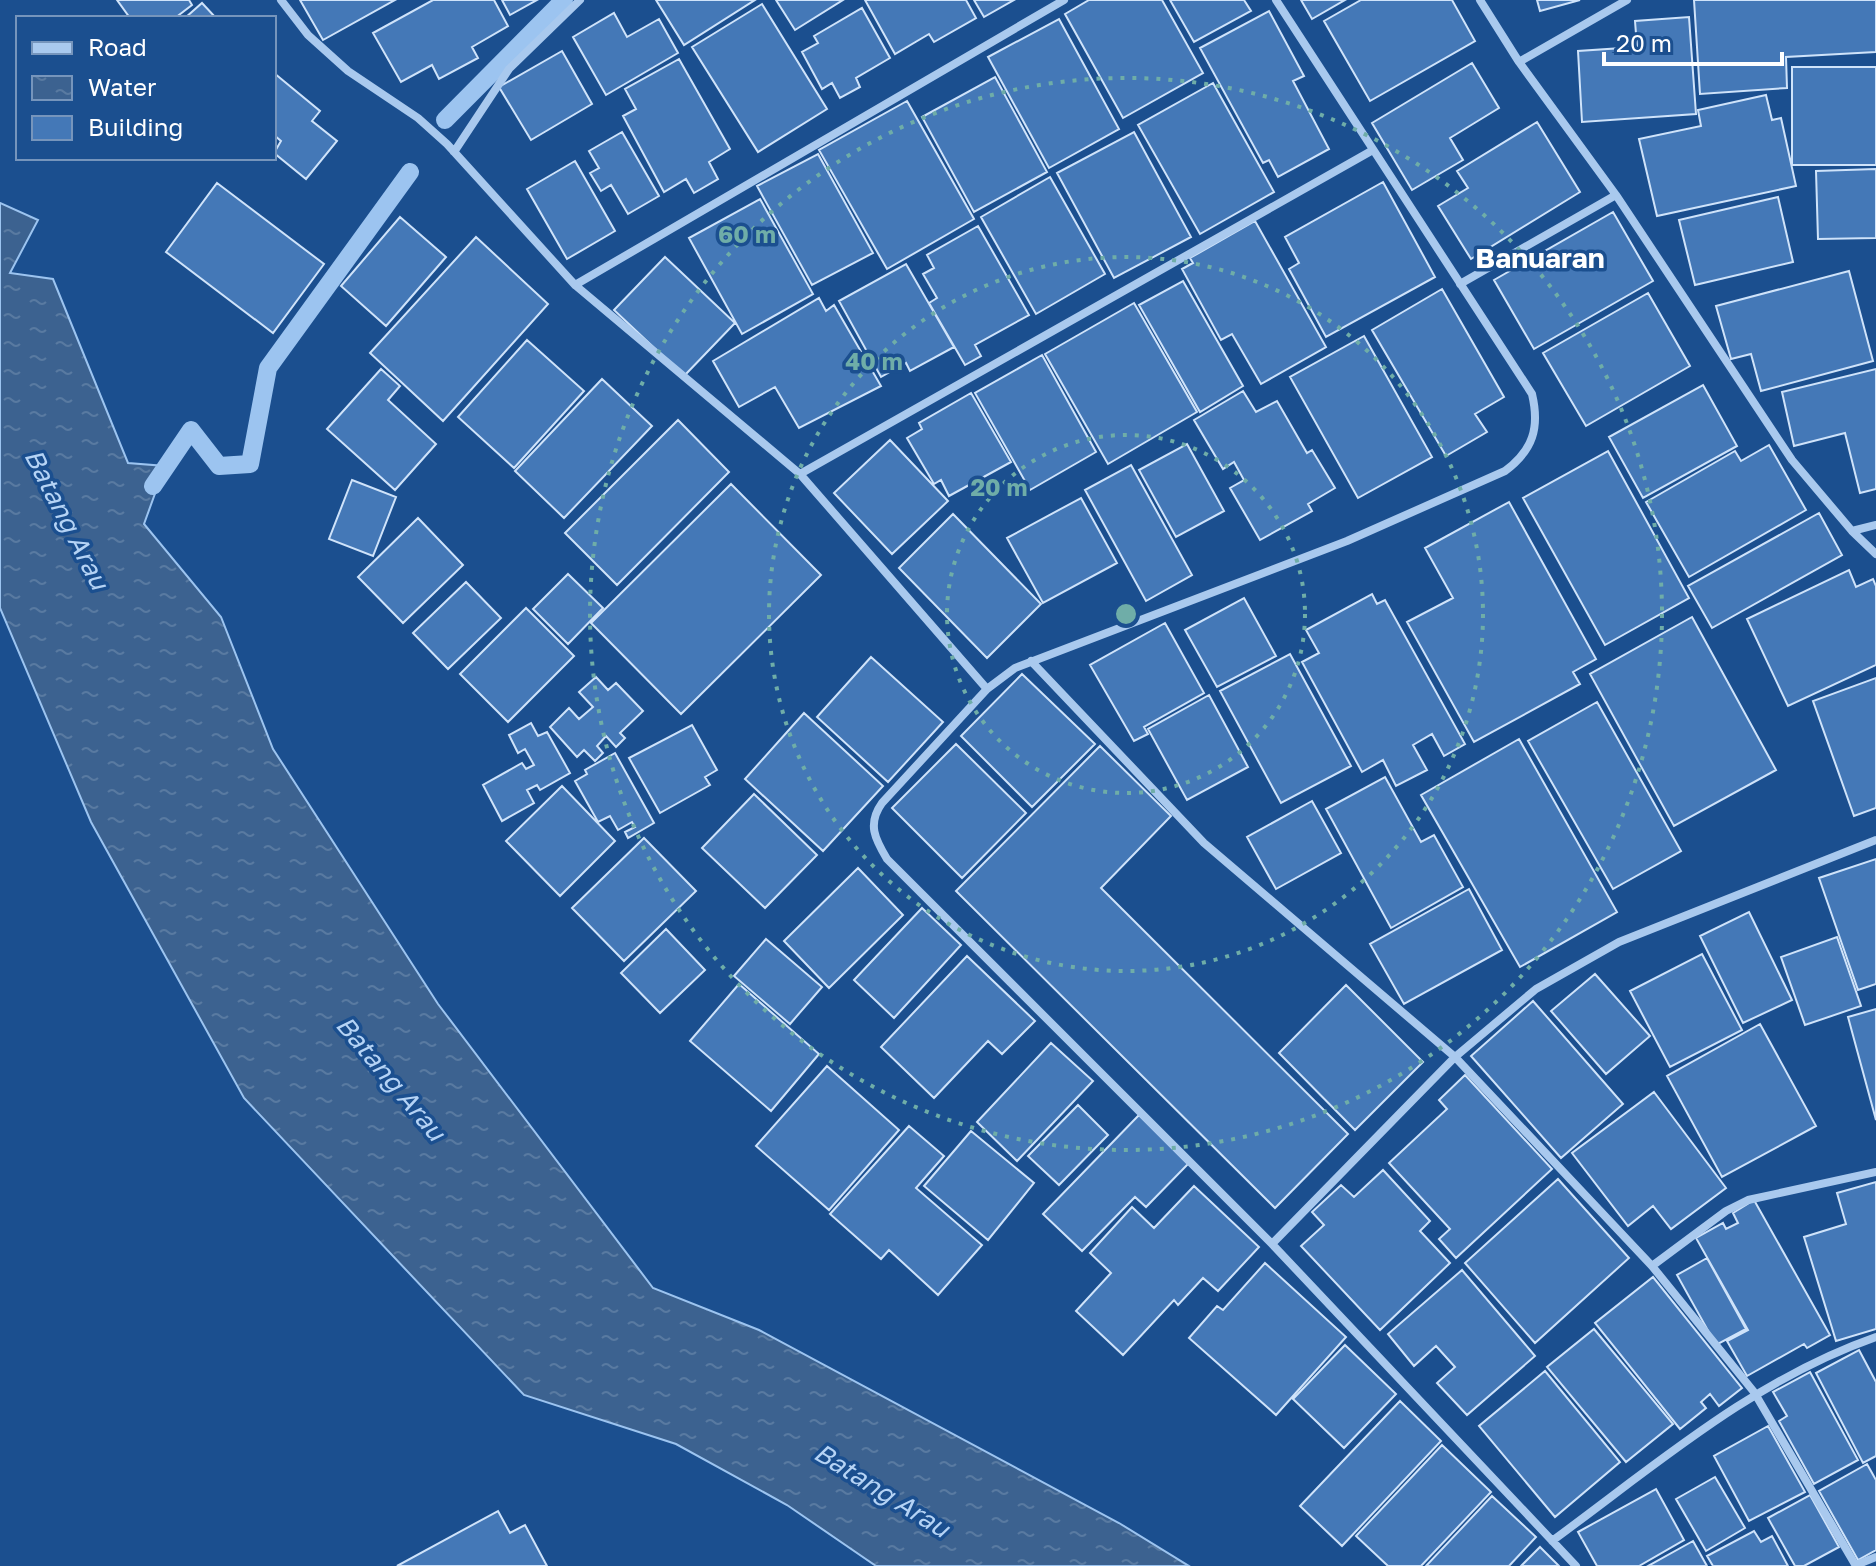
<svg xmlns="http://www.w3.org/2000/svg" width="1876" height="1566" viewBox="0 0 1876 1566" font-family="'Golos Text',sans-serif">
  <defs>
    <pattern id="water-ripples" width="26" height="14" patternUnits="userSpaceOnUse" patternTransform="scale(2)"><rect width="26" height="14" fill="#3c6290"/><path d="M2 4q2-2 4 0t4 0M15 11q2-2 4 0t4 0" fill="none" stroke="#597aa1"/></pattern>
  </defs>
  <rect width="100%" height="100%" fill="#1b4f8f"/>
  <path fill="url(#water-ripples)" stroke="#9cc4f0" stroke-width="2" d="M0,203l38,17 -28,53 43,6 75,184 37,3 -21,58 77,93 52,132 165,255 215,284 106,42 360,193 70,43h-313l-89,-61 -111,-61 -152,-49 -280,-297 -153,-276 -91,-214z"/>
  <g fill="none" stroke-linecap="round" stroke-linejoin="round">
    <path stroke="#9cc4f0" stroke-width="18" d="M445,120l119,-120
      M153,486l38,-56 28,36 31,-2 18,-96 142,-196"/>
  </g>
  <path fill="#4478b7" stroke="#cfe3fa" stroke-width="2" d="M117,0h72l3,5 -17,13h-45z
    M300,0h95l-72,40z
    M433,0h61l14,26 -36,21 6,11 -39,21 -7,-14 -31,17 -28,-49z
    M502,0h35l-27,15z
    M656,0h99l-71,45z
    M776,0h67l-48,30z
    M865,0h101l10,18 -42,24 -5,-8 -34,20z
    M974,0h40l-30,17z
    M1089,0h73l41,73 -80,45 -58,-104z
    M1170,0h74l7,11 -57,31z
    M1301,0h44l-33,19z
    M1361,0h91l23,41 -105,60 -46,-80z
    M1537,0h43l-40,11z
    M1694,0h182v52l-90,5 1,31 -87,6z
    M202,3l14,15h-31z
    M762,4l65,105 -69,43 -66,-105z
    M862,8l28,50 -34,20 4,9 -20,11 -8,-15 -10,6 -20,-37 16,-9 -4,-7z
    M1269,11l35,65 -11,5 36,68 -51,28 -9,-17 -6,3 -63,-115z
    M614,13l13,24 32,-18 19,34 -72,42 -33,-58z
    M1689,17l7,97 -114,8 -4,-71 59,-4 -2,-26z
    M1059,19l60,110 -70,39 -61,-111z
    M562,51l30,53 -61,36 -32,-53z
    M679,59l51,90 -21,13 9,17 -24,14 -8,-14 -22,13 -41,-76 13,-7 -11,-20z
    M1472,63l27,45 -49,30 13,22 -51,30 -40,-67z
    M1792,67h84v98h-84z
    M274,73l46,38 -8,10 25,20 -31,38 -32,-26 7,-12 -7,-6z
    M995,77l52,95 -73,40 -52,-95z
    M1213,83l61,109 -74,42 -62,-109z
    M1766,95l6,25 9,-2 15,68 -139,30 -18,-77 62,-13 -3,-16z
    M907,101l67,118 -87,50 -68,-119z
    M1537,122l43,70 -109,67 -33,-53 30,-18 -11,-17z
    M622,132l37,64 -31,18 -17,-29 -10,6 -11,-18 9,-5 -10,-17z
    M1134,132l57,105 -77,41 -57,-105z
    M818,154l55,99 -61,32 -55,-99z
    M575,161l40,70 -48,28 -40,-70z
    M1876,169v69l-58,1 -2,-68z
    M1050,177l55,97 -69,40 -55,-97z
    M1383,182l52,95 -109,60 -37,-68 10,-6 -14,-26z
    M217,183l107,81 -51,69 -107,-81z
    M1778,197l15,65 -98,23 -16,-65z
    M760,199l53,95 -71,40 -53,-96z
    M1613,212l40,69 -119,68 -40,-69z
    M400,217l46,40 -60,69 -45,-40z
    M1255,221l71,126 -65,37 -29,-50 -11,6 -39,-71 11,-6 -3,-5z
    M978,226l51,89 -54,30 6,11 -16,9 -36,-62 8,-5 -14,-24 11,-6 -7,-13z
    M476,237l72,67 -105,117 -73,-68z
    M665,257l70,66 -51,53 -70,-66z
    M906,264l48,83 -44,24 -4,-8 -25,14 -42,-76z
    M1849,271l24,90 -112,30 -10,-37 -20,5 -15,-53z
    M1183,281l60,105 -43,26 -61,-107z
    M1442,289l62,108 -29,17 12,18 -41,24 -74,-126z
    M1648,293l42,73 -104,60 -43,-73z
    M819,298l7,13 8,-6 47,81 -82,42 -24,-41 -36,20 -26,-46z
    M1134,303l63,109 -89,52 -63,-110z
    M1364,336l68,121 -74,41 -68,-121z
    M527,340l57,51 -70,77 -56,-51z
    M1042,355l54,97 -66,38 -55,-97z
    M381,369l19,17 -12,14 48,44 -41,46 -68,-61z
    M1876,369v120l-16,4 -15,-60 -51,13 -12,-54z
    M602,379l50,47 -88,92 -49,-47z
    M1703,385l34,61 -94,52 -34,-61z
    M1243,391l13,21 21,-11 30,52 5,-3 23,38 -27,16 4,7 -52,29 -30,-52 14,-8 -10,-18 -11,7 -29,-49z
    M971,393l40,69 -62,34 -8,-16 -7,4 -27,-46 15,-9 -3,-6z
    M678,420l51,52 -112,113 -52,-52z
    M890,440l58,61 -56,53 -58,-61z
    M1187,444l37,67 -48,26 -37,-67z
    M1769,445l37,65 -117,67 -43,-75 89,-51 6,10z
    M1608,451l81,147 -84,47 -82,-147z
    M1131,465l61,110 -46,26 -61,-111z
    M352,480l44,17 -23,59 -44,-17z
    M731,484l90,91 -140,139 -90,-91z
    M1081,498l36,65 -74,40 -36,-65z
    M1509,502l87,157 -23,13 7,12 -106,58 -67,-120 46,-24 -28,-50z
    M1819,513l23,42 -130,73 -24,-42z
    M953,514l88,90 -54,54 -88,-90z
    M418,518l45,47 -60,58 -45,-46z
    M1849,570l7,17 17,-8 3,7v79l-88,41 -41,-87z
    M568,574l35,34 -35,36 -35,-35z
    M466,582l35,36 -53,51 -35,-36z
    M1372,594l5,10 8,-4 80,144 -21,12 -12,-22 -19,11 14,25 -31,16 -13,-26 -21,12 -60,-110 17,-9 -13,-23z
    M1244,598l32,58 -59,31 -32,-57z
    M526,608l48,48 -66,66 -48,-48z
    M1692,617l84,153 -102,56 -84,-152z
    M1165,623l39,70 -60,34 4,7 -14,7 -44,-76z
    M1290,654l61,112 -70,37 -61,-112z
    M871,657l72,65 -55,60 -71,-65z
    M1022,674l73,70 -63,63 -71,-71z
    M596,677l12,13 8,-7 27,28 -23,22 5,5 -9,9 -10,-11 -9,10 6,7 -8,8 -11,-11 -7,7 -27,-30 19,-19 10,11 14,-12 -14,-15z
    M1876,678v130l-22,8 -41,-115z
    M1209,695l39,72 -61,33 -39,-71z
    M1597,702l84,149 -68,38 -85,-148z
    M804,713l79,73 -60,65 -78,-72z
    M531,723l7,13 9,-4 23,41 -30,17 -3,-5 -10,5 7,13 -32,18 -19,-36 39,-22 4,6 8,-4 -9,-16 -7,4 -9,-18z
    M692,725l25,45 -12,7 5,8 -50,28 -31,-55z
    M1519,739l98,173 -97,55 -99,-172z
    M956,744l70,69 -64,65 -70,-70z
    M1100,746l71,70 -70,72 247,246 -73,74 -319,-317z
    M615,753l39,70 -26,15 -3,-6 10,-5 -3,-5 -14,8 -8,-14 -12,6 -23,-41 12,-7 -2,-4z
    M1385,777l36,65 13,-7 29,52 -72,41 -65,-119z
    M562,786l53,55 -55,55 -54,-55z
    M754,794l63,61 -52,53 -63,-60z
    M1312,801l29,52 -65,36 -29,-52z
    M644,838l52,53 -72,70 -52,-53z
    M1876,859v125l-18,6 -39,-112z
    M858,868l45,47 -74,73 -45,-47z
    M1469,889l33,61 -98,54 -34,-60z
    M922,908l39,37 -67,73 -40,-38z
    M1749,912l43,88 -49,23 -43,-87z
    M666,929l39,41 -45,43 -39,-40z
    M1837,937l24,69 -56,19 -24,-68z
    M766,939l56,48 -32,37 -56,-48z
    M1702,954l40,76 -72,37 -40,-76z
    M967,956l68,65 -33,33 -14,-13 -54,57 -53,-51z
    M1595,974l55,62 -44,38 -55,-63z
    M739,984l80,70 -48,57 -81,-70z
    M1346,985l77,77 -68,68 -76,-77z
    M1533,1001l90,103 -62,54 -90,-102z
    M1876,1009v111l-28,-103z
    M1760,1024l56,102 -94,51 -55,-101z
    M1051,1043l42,38 -76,80 -40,-39z
    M827,1066l72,64 -70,80 -73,-64z
    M1465,1075l87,94 -96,89 -17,-19 11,-10 -61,-66 58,-54 -8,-9z
    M1654,1092l72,96 -55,41 -18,-23 -25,20 -56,-73z
    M1078,1105l30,30 -49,50 -31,-29z
    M1139,1115l49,49 -42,43 -11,-10 -53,54 -39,-37z
    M909,1126l35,30 -28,32 66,57 -44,50 -49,-45 -8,9 -51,-45z
    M971,1131l63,52 -46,57 -64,-54z
    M1383,1170l47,51 -10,10 30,32 -70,67 -79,-84 23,-21 -12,-13 29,-27 13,12z
    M1558,1179l71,79 -94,85 -70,-80z
    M1876,1182v147l-40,12 -32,-104 42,-13 -9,-31z
    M1194,1186l65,61 -41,44 -15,-13 -25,27 -4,-5 -51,55 -47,-44 35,-38 -21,-20 42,-46 22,21z
    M1754,1200l76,135 -23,13 -3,-4 -57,32 -20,-35 21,-11 -52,-92 27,-15 3,6 12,-6 -5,-10z
    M1707,1258l39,71 -30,16 -39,-70z
    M1265,1263l81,74 -70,78 -87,-77 28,-32 6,4z
    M1462,1270l73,86 -68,59 -30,-32 18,-16 -19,-21 -22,20 -26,-32z
    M1653,1277l89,111 -23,18 -9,-12 -9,8 5,6 -26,21 -85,-106z
    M1594,1329l79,95 -47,38 -79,-95z
    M1345,1345l51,49 -52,54 -51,-49z
    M1859,1350l17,32v74l-13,7 -47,-90z
    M1545,1371l75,91 -65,55 -76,-91z
    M1810,1372l48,88 -44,24 -35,-63 8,-5 -14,-24z
    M1400,1401l41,40 -99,105 -42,-40z
    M1768,1426l37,66 -56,29 -35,-65z
    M1442,1445l49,47 -70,74h-33l-32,-30z
    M1867,1464l9,16v70l-18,10 -39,-69z
    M1715,1477l30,51 -39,23 -30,-52z
    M1656,1489l28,51 -45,26h-42l-19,-34z
    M1810,1495l29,52 -35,19h-9l-27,-48z
    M1492,1496l44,41 -27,29h-83z
    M498,1511l12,22 15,-8 22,41h-150z
    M1754,1531l7,11 11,-6 16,30h-75l-6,-10z
    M1693,1541l14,25h-59z
    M1540,1547l19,19h-38z"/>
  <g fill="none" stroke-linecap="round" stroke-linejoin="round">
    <path stroke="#a9c9ee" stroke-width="8" d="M281,0l27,35 40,36 70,47 29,26 128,141 225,189 187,215
      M1276,0l256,394c8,34 1,56 -27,77l-158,70 -332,127 -28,21 -105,114c-15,21 -7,36 5,56l385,385 304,322
      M1480,0l39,62 97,133 176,265 60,71 24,-6
      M1519,62l108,-62
      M454,152l55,-83 71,-69
      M1460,284l156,-89
      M575,285l489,-285
      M800,474l573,-324
      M1852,531l24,23
      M1031,661l173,182 251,214 197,209 102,126 102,174
      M1272,1244l183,-187 81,-68 83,-47 257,-102
      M1652,1266l74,-55 22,-11 128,-28
      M1552,1541c104,-76 201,-161 324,-204
      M1856,1565l20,-8"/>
  </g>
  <g fill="none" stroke="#6fada8" stroke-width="4" stroke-dasharray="4 8">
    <circle cx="1126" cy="614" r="179"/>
    <circle cx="1126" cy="614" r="357"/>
    <circle cx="1126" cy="614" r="536"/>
  </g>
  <g text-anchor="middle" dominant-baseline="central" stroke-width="7" stroke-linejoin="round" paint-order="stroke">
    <g font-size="26" font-style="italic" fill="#b5d3f5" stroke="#1b4f8f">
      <text transform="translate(67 519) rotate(63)">Batang Arau</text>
      <text transform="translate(391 1078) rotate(50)">Batang Arau</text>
      <text transform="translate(882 1490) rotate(32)">Batang Arau</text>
    </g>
    <g font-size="28" font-weight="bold" fill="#fff" stroke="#1b4f8f">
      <text x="1540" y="257">Banuaran</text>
    </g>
  </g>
  <circle cx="1126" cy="614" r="12" fill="#6fada8" stroke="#1b4f8f" stroke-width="4"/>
  <g font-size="24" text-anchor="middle" font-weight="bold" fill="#6fada8" stroke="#1b4f8f" stroke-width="7" stroke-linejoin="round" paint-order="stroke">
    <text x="747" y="243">60 m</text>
    <text x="874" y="370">40 m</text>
    <text x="999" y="496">20 m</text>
  </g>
  <rect x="16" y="16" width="260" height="144" fill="#1b4f8f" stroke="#7695bc" stroke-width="2"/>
  <rect x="32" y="42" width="40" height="12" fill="#a9c9ee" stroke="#7695bc" stroke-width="2"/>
  <text x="88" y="56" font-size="24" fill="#ffffff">Road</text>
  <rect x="32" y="76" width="40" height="24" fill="url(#water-ripples)" stroke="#7695bc" stroke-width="2"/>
  <text x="88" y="96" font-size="24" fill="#ffffff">Water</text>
  <rect x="32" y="116" width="40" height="24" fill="#4478b7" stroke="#7695bc" stroke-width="2"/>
  <text x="88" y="136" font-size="24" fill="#ffffff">Building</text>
  <path d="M1604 52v12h178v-12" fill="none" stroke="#ffffff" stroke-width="4"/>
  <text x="1616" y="52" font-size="24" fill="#ffffff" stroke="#1b4f8f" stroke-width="6" paint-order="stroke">20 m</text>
</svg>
